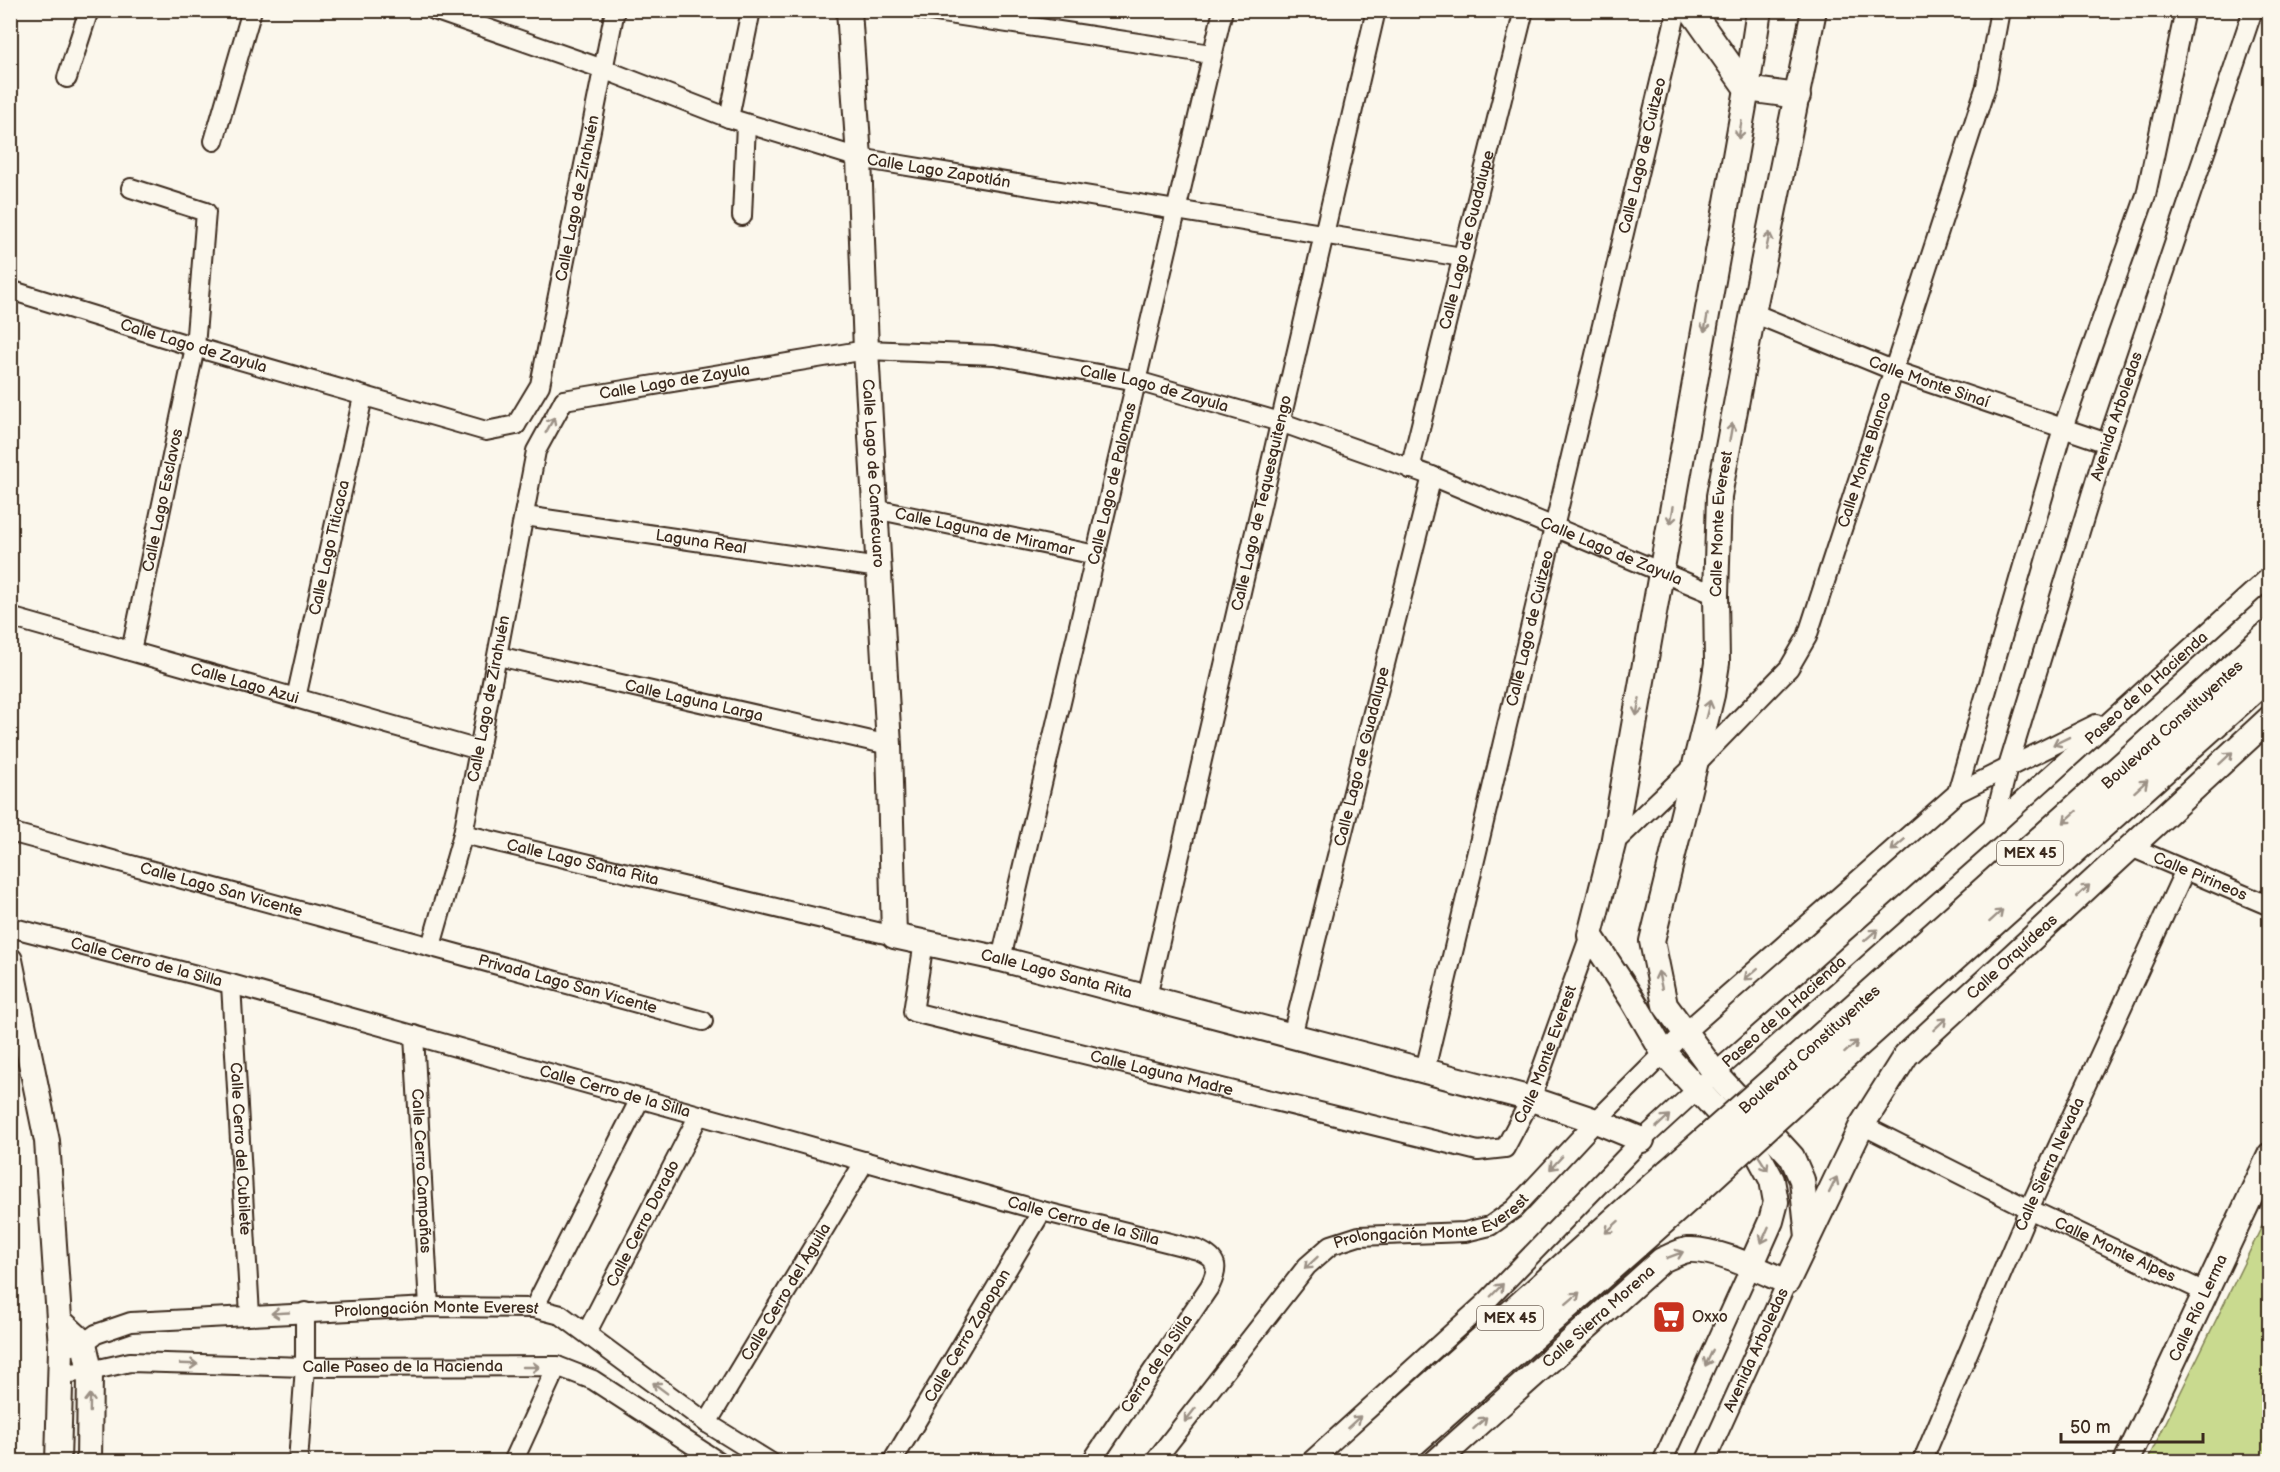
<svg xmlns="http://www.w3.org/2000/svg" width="2280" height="1472" viewBox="0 0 2280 1472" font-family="'Balsamiq Sans',sans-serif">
  <rect width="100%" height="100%" fill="#fbf7ec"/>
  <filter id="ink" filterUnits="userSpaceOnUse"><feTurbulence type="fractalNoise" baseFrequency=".0167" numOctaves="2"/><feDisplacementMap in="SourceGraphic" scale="12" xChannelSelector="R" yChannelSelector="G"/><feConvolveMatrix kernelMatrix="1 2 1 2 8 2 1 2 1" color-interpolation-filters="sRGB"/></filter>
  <g filter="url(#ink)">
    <path fill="#c9da8f" stroke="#828256" stroke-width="1.5" d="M2266,1218l4,2 -1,241h-122z"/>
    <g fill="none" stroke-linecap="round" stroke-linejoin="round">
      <g stroke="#3b2a1e" stroke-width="22">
        <g id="street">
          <path id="s1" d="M434,10l169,59 126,49 130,40 603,99"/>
          <path d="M922,10l289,44"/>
          <path d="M67,78l22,-68"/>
          <path d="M729,118l22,-108"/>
          <path d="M214,141l38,-131"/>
          <path d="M742,216l4,-92"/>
          <path id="s2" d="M10,290l185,57 291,84 30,-6"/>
          <path id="s3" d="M1753,313l142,58 212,72"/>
          <path id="s4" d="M564,400l302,-50 128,5 143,26 143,41 152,54 284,119"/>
          <path id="s5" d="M516,425l24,-40 75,-375"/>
          <path id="s6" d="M1410,469l114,-459"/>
          <path id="s7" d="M875,509l221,46"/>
          <path id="s8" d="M525,516l354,52"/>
          <path id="s9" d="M10,617l469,133"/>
          <path id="s10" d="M131,651l64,-304 11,-135 -75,-24"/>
          <path id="s11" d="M498,656l391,89"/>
          <path id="s12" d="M296,698l67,-301"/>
          <path d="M1957,793l106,-365 83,-233 39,-185"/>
          <path id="s13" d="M1993,826l15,-59 99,-324 146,-433"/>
          <path id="s14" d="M10,832l693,189"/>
          <path id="s15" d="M463,834l431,102"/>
          <path id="s16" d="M1613,844l80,-77 96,-99 18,-31 179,-551 14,-76"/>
          <path id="s17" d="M2131,847l139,59"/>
          <path id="s18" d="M10,927l221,57 811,227 156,39c20,9 21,17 12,36l-119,176"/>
          <path id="s19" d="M924,942l-11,70 565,139 27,-3 26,-49 59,-164"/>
          <path id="s20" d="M431,946l32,-112 73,-383 28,-51"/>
          <path id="s21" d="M1001,959l222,-949"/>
          <path id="s22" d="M231,984l19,331"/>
          <path id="s23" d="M1147,997l229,-987"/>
          <path id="s24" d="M414,1035l15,272"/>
          <path id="s25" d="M1292,1036l140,-560"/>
          <path id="s26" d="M1425,1070l252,-1060"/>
          <path id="s27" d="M1862,1125l167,84 178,84"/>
          <path d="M534,1308l106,-209"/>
          <path id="s28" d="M587,1332l112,-217"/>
          <path id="s29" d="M72,1346l12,-3 12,-9 35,-12 298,-15 105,1 27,7 146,108 63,39"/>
          <path id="s30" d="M60,1374l30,-3 40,-9 175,5 252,-1 36,14 126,82"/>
          <path id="s31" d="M707,1423l158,-262"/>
          <path d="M298,1462l7,-95v-55"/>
          <path d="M513,1462l44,-96"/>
          <path id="s32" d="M892,1462l150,-251"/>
          <path id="s33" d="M1154,1462l153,-196 24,-21 28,-9 106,-4 25,-6 24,-17 82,-88 88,-88 273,-240 139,-69"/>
          <path id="s34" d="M1310,1462l175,-159 157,-163 73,-67 278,-246 277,-251"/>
          <path d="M1662,1462l89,-196"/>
          <path id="s35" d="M1705,1462l82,-180"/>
          <path id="s36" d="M1922,1462l107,-253 156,-339"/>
        </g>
      </g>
      <g stroke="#3b2a1e" stroke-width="28">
        <g id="secondary">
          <path id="s37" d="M849,10l10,148 7,192 23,395 5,191 107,23 530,140 65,22 46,19"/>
          <path d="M1691,10l56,79 51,7"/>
          <path d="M10,960l37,181 14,207 -3,114"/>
          <path id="s38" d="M1808,1237l-6,-57 -10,-23 -77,-84 -50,-68 -13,-64 60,-246 5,-32 -1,-68 3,-99 34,-183 61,-303"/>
          <path d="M1751,1266l20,-45 5,-19 -4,-22 -13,-24 -96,-104 -31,-53 -42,-64 23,-91 134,-755 12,-79"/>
          <path d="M59,1320l25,23 6,28 -1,91"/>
          <path id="s39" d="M1436,1462l226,-202c8,-3 18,-9 26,-10 28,-2 73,21 99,32l75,-157 44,-70 364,-337"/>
          <path id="s40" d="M2126,1462l144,-307"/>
        </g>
      </g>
      <g stroke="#3b2a1e" stroke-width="36">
        <g id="highway">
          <path id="s41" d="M1791,1068l479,-431"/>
          <path d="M1807,1086l463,-415"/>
          <path d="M1350,1462l321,-288"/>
          <path d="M1387,1462l303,-269"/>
        </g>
      </g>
      <use href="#street" stroke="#fbf7ec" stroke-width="18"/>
      <use href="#secondary" stroke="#fbf7ec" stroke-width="24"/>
      <use href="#highway" stroke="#fbf7ec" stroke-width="32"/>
      <g stroke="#3b2a1e" stroke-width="36" stroke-linecap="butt">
        <path id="highway-bridge" d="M1671,1174l120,-106
          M1690,1193l117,-107"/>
      </g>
      <use href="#highway-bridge" stroke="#fbf7ec" stroke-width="32"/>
    </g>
    <defs><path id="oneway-shaft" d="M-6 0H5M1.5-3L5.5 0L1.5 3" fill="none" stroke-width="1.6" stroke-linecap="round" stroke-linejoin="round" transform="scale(1.5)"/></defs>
    <g stroke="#9b9085">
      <use href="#oneway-shaft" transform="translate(1740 130) rotate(100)"/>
      <use href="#oneway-shaft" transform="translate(1768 241) rotate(-78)"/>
      <use href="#oneway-shaft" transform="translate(1706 323) rotate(100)"/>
      <use href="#oneway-shaft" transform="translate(550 425) rotate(-61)"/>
      <use href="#oneway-shaft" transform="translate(1731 432) rotate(-80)"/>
      <use href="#oneway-shaft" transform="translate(1672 515) rotate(100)"/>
      <use href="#oneway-shaft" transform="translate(1638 707) rotate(100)"/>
      <use href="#oneway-shaft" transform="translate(1708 709) rotate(-76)"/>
      <use href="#oneway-shaft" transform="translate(2061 741) rotate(154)"/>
      <use href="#oneway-shaft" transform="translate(2226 758) rotate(-43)"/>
      <use href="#oneway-shaft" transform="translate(2141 786) rotate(-42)"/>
      <use href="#oneway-shaft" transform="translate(2070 817) rotate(138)"/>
      <use href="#oneway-shaft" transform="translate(1898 845) rotate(139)"/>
      <use href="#oneway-shaft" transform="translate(2083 891) rotate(-43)"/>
      <use href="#oneway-shaft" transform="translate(1996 916) rotate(-42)"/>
      <use href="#oneway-shaft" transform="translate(1871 935) rotate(-41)"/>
      <use href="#oneway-shaft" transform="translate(1751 974) rotate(139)"/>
      <use href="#oneway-shaft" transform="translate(1660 980) rotate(-102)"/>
      <use href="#oneway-shaft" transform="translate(1940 1024) rotate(-43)"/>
      <use href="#oneway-shaft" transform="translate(1851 1047) rotate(-42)"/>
      <use href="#oneway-shaft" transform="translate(1663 1121) rotate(-43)"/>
      <use href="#oneway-shaft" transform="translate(1556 1163) rotate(133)"/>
      <use href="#oneway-shaft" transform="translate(1763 1163) rotate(58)"/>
      <use href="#oneway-shaft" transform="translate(1833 1185) rotate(-64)"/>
      <use href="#oneway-shaft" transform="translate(1612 1227) rotate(138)"/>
      <use href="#oneway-shaft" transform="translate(1765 1235) rotate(114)"/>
      <use href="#oneway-shaft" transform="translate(1675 1255) rotate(-21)"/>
      <use href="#oneway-shaft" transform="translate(1311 1263) rotate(137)"/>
      <use href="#oneway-shaft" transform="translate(1497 1290) rotate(-46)"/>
      <use href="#oneway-shaft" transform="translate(1573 1298) rotate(-41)"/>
      <use href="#oneway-shaft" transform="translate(280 1313) rotate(177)"/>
      <use href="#oneway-shaft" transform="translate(1709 1358) rotate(115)"/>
      <use href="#oneway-shaft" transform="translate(189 1364) rotate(2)"/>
      <use href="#oneway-shaft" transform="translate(531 1367)"/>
      <use href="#oneway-shaft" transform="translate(660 1388) rotate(-143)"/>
      <use href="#oneway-shaft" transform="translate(90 1403) rotate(-89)"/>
      <use href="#oneway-shaft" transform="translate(1190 1415) rotate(128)"/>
      <use href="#oneway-shaft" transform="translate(1354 1422) rotate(-42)"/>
      <use href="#oneway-shaft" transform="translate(1480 1423) rotate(-42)"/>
    </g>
  </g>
  <defs>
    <g id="supermarket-square" transform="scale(1.725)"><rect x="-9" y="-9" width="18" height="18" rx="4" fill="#c8321e" stroke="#fbf7ec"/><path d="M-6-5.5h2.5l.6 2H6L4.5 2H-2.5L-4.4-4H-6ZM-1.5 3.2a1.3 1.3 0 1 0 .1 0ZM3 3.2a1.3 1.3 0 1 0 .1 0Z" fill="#fff"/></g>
  </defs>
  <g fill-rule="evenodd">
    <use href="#supermarket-square" x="1669" y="1317"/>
  </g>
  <g text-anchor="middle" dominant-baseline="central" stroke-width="4.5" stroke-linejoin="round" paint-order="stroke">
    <g fill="#fbf7ec" stroke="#75685c" stroke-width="1.5">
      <rect x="1997" y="841" width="66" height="24" rx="4.5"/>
      <rect x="1477" y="1306" width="66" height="24" rx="4.5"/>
    </g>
    <g font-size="15" font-weight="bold" fill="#3b2a1e">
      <text x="2030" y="853">MEX 45</text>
      <text x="1510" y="1318">MEX 45</text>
    </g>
    <g font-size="16" fill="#3b2a1e" stroke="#fbf7ec">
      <text stroke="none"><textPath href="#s26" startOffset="940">Calle Lago de Cuitzeo</textPath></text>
      <text stroke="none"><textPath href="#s1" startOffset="531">Calle Lago Zapotlán</textPath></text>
      <text stroke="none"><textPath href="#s5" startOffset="237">Calle Lago de Zirahuén</textPath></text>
      <text stroke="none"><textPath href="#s6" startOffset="236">Calle Lago de Guadalupe</textPath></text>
      <text stroke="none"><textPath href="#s2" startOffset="192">Calle Lago de Zayula</textPath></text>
      <text stroke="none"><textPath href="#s4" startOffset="112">Calle Lago de Zayula</textPath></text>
      <text stroke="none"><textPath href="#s3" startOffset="189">Calle Monte Sinaí</textPath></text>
      <text stroke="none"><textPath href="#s4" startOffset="598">Calle Lago de Zayula</textPath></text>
      <text stroke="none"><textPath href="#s13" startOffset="428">Avenida Arboledas</textPath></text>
      <text stroke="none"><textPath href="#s16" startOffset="471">Calle Monte Blanco</textPath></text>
      <text stroke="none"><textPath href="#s37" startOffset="464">Calle Lago de Camécuaro</textPath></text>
      <text stroke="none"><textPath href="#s21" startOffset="488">Calle Lago de Palomas</textPath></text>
      <text stroke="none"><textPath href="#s10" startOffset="154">Calle Lago Esclavos</textPath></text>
      <text stroke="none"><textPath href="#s23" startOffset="507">Calle Lago de Tequesquitengo</textPath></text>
      <text stroke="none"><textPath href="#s38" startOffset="771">Calle Monte Everest</textPath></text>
      <text stroke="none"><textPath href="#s7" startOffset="112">Calle Laguna de Miramar</textPath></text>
      <text stroke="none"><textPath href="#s8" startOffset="178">Laguna Real</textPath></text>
      <text stroke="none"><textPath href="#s12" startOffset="154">Calle Lago Titicaca</textPath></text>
      <text stroke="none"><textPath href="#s4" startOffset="1084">Calle Lago de Zayula</textPath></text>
      <text stroke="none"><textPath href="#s26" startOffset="454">Calle Lago de Cuitzeo</textPath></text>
      <text stroke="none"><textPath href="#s9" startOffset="244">Calle Lago Azui</textPath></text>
      <text stroke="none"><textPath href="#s34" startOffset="1140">Paseo de la Hacienda</textPath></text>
      <text stroke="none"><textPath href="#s20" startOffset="254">Calle Lago de Zirahuén</textPath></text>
      <text stroke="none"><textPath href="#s11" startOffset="201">Calle Laguna Larga</textPath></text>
      <text stroke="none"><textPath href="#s41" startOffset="513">Boulevard Constituyentes</textPath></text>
      <text stroke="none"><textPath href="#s25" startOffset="288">Calle Lago de Guadalupe</textPath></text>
      <text stroke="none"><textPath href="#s15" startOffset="123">Calle Lago Santa Rita</textPath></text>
      <text stroke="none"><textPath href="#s17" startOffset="75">Calle Pirineos</textPath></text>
      <text stroke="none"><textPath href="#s14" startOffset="219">Calle Lago San Vicente</textPath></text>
      <text stroke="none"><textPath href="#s39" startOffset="837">Calle Orquídeas</textPath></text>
      <text stroke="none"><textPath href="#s18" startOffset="141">Calle Cerro de la Silla</textPath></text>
      <text stroke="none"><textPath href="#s37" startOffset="1094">Calle Lago Santa Rita</textPath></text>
      <text stroke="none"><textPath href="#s14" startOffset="578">Privada Lago San Vicente</textPath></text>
      <text stroke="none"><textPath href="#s34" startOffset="654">Paseo de la Hacienda</textPath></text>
      <text transform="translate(1810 1050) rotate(-42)">Boulevard Constituyentes</text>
      <text stroke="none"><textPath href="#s19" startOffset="782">Calle Monte Everest</textPath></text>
      <text stroke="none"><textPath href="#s19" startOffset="327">Calle Laguna Madre</textPath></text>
      <text stroke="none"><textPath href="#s18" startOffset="627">Calle Cerro de la Silla</textPath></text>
      <text stroke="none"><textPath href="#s22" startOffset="165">Calle Cerro del Cubilete</textPath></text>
      <text stroke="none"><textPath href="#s36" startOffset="324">Calle Sierra Nevada</textPath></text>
      <text stroke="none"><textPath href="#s24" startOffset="136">Calle Cerro Campañas</textPath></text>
      <text stroke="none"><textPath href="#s33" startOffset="386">Prolongación Monte Everest</textPath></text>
      <text stroke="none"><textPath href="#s18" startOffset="1113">Calle Cerro de la Silla</textPath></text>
      <text stroke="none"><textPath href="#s28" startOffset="122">Calle Cerro Dorado</textPath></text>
      <text stroke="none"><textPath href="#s27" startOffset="282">Calle Monte Alpes</textPath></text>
      <text stroke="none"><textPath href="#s31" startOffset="153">Calle Cerro del Águila</textPath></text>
      <text stroke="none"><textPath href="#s40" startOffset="170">Calle Río Lerma</textPath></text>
      <text stroke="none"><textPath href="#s29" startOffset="370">Prolongación Monte Everest</textPath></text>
      <text stroke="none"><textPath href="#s39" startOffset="218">Calle Sierra Morena</textPath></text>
      <text stroke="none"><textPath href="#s32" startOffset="147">Calle Cerro Zapopan</textPath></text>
      <text stroke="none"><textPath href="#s35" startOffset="123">Avenida Arboledas</textPath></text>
      <text transform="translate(1157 1364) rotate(-56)">Cerro de la Silla</text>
      <text stroke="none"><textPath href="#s30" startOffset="344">Calle Paseo de la Hacienda</textPath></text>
    </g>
    <g font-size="16" fill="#3b2a1e" stroke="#fbf7ec" text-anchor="start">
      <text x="1692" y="1317">Oxxo</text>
    </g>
  </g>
  <rect width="2280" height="1472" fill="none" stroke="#fbf7ec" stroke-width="36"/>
  <rect x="18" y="18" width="2244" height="1436" fill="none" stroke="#3b2a1e" stroke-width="2" filter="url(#ink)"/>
  <path d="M2061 1433v9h142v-9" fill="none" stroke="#3b2a1e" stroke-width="3"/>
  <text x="2070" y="1433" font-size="18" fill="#3b2a1e" stroke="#fbf7ec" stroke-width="4.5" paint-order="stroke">50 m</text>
</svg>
